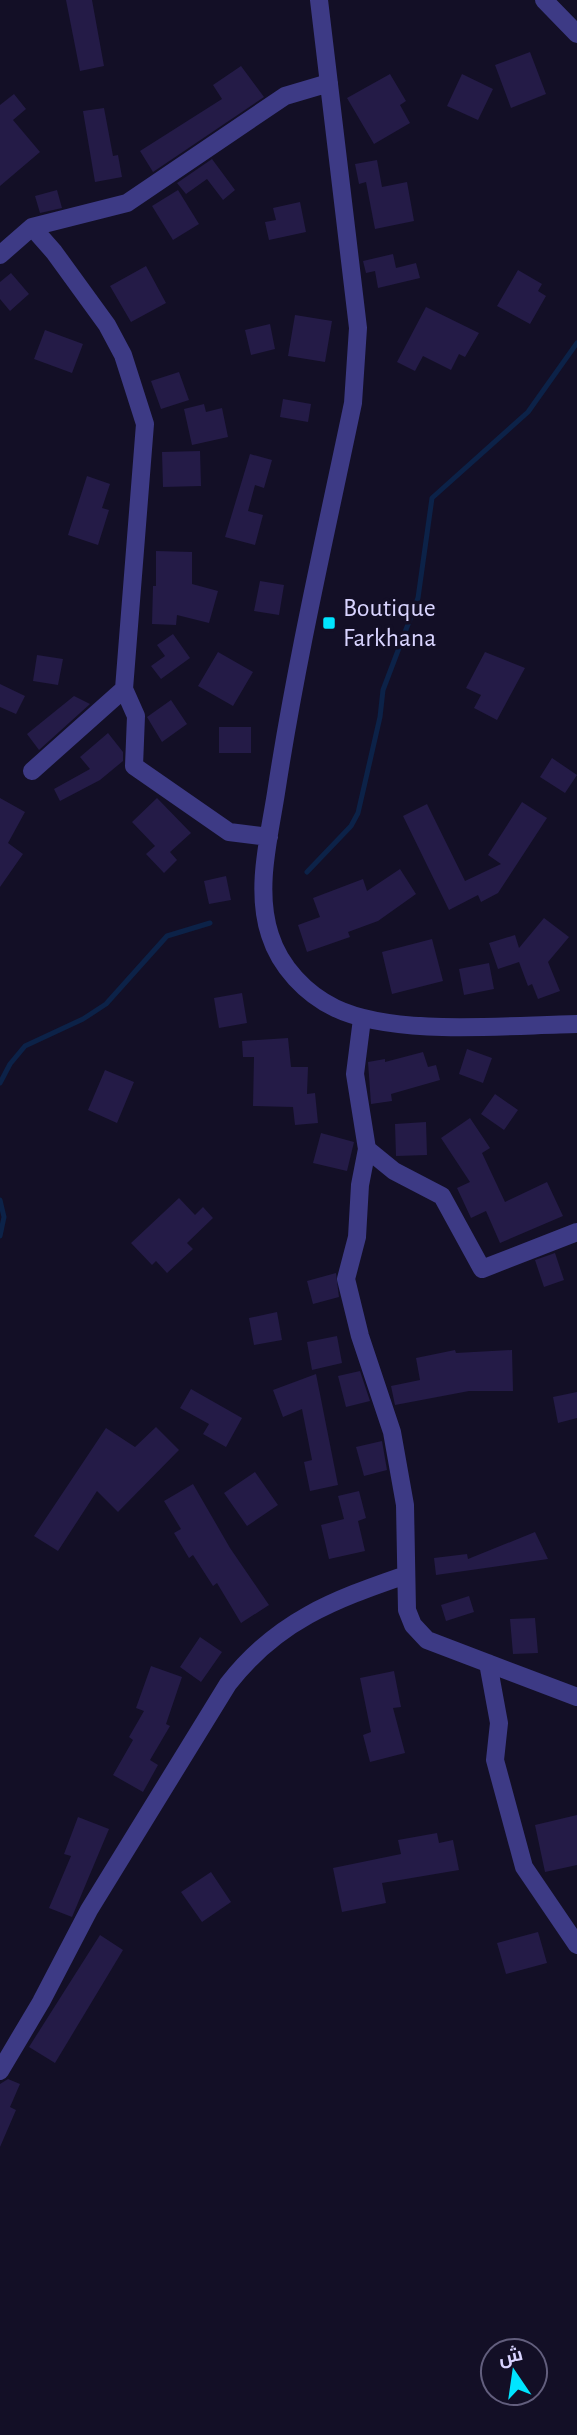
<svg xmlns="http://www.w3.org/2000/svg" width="577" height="2435" viewBox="0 0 577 2435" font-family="'Alegreya Sans',Cairo,sans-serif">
  <rect width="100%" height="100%" fill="#130f26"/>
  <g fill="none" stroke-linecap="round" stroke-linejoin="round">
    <path stroke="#0c2248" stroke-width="5" d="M307,872l44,-46 7,-13 22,-96 3,-27 35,-92 14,-100 96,-86 49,-69
      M0,1083l10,-19 15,-18 58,-27 23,-15 61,-68 43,-13
      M0,1200l4,17 -4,19"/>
  </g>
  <path fill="#241b47" d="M66,0h26l12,66 -24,5z
    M530,52l16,42 -35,14 -16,-43z
    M241,66l23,31 -111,75 -13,-21 82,-52 -9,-14z
    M390,74l16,27 -6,4 10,18 -36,21 -27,-46z
    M462,74l31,15 -15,31 -31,-14z
    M14,94l12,15 -13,11 27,32 -40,34v-81z
    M104,108l9,48 5,-1 4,22 -27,5 -12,-71z
    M212,159l23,31 -12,10 -16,-21 -21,15 -9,-11z
    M377,160l5,27 25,-5 7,39 -39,8 -9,-47 -7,2 -4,-20z
    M57,190l5,18 -22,5 -5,-17z
    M178,190l21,34 -26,16 -21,-34z
    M300,202l6,30 -37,8 -4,-18 11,-2 -3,-12z
    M393,254l3,14 20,-5 4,15 -42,10 -3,-17 -9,2 -3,-12z
    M146,266l20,37 -35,19 -21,-36z
    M518,270l24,14 -4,7 8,5 -16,28 -33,-18z
    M11,273l18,21 -19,17 -10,-12v-17z
    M426,307l53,26 -14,24 -6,-3 -8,16 -28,-14 -8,15 -18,-9z
    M295,315l37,6 -7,41 -37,-6z
    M270,324l5,25 -24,6 -6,-25z
    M45,330l38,14 -11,29 -38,-14z
    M179,372l10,28 -28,9 -10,-28z
    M283,399l28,5 -3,18 -28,-5z
    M204,404l2,8 16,-4 6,29 -36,8 -8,-36z
    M200,451l1,35 -38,1 -1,-35z
    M250,454l22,6 -8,28 -9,-3 -7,26 15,4 -8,30 -30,-8z
    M87,476l23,8 -8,24 7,2 -11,35 -30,-10z
    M156,551l36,1v32l26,7 -9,32 -32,-8 -1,10 -24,-1 1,-38h3z
    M260,581l24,4 -5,30 -25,-4z
    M173,634l17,24 -29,21 -10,-13 14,-10 -8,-11z
    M218,652l35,20 -20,34 -35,-20z
    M485,652l40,16 -28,52 -23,-12 7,-13 -15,-7z
    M37,655l26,4 -5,26 -25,-4z
    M0,684l25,12 -9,18 -16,-7z
    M74,696l16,8 -51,46 -12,-16z
    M171,700l16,24 -25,18 -15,-25z
    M219,727h32v26h-32z
    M108,733l15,19v9l-23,19 -40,21 -6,-12 36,-20 -10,-12z
    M552,758l25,17 -12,18 -25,-16z
    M0,798l25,14 -17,31 15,11 -23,33z
    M157,798l34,35 -21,19 7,8 -13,13 -18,-19 9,-8 -23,-24z
    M522,802l25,16 -49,75 -17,9 -3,-7 -29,15 -46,-94 24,-12 38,77 36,-17 -13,-9z
    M400,869l16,25 -38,27 -30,11 2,5 -43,15 -9,-27 22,-8 -7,-19 50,-19 4,12z
    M226,876l5,24 -22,4 -5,-23z
    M544,918l25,19 -21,25 12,29 -22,8 -6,-15 -4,2 -9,-24 -21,7 -9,-26 26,-8 4,13z
    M432,939l11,42 -51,13 -10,-42z
    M489,963l5,26 -30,6 -5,-26z
    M242,993l5,30 -28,5 -5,-30z
    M288,1038l3,29h17l-1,27 8,-1 3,30 -23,2 -2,-18 -40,-1 1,-49h-11l-1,-16z
    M467,1049l25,9 -9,25 -24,-9z
    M423,1052l5,15 8,-2 4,15 -49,14 1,7 -21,3 -3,-42 17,-3v3z
    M105,1070l29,12 -17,41 -29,-13z
    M495,1094l23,16 -14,20 -23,-16z
    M470,1118l20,30 -8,5 23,49 42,-20 16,34 -63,27 -14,-32 -15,7 -14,-30 13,-6 -29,-44z
    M426,1122l1,33 -31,1 -1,-32z
    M321,1133l33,9 -7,29 -34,-8z
    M179,1198l16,17 8,-8 10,11 -26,25 6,6 -26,24 -11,-12 -4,4 -21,-22z
    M555,1253l9,27 -20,7 -9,-27z
    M336,1273l3,24 -26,7 -6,-23z
    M277,1312l5,28 -28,5 -5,-27z
    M337,1336l5,27 -30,7 -5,-28z
    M455,1350l1,3 56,-3 1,41h-44l-74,14 -4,-19 29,-6 -4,-22z
    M360,1371l10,30 -24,6 -8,-31z
    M316,1374l22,111 -28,6 -6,-29 8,-2 -10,-51 -19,8 -10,-27z
    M191,1389l51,29 -16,29 -23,-13 6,-10 -29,-16z
    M577,1392v26l-19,5 -5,-26z
    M156,1427l23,23 -61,62 -21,-21 -39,60 -24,-15 72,-108 29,19z
    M382,1441l5,29 -23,6 -8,-29z
    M255,1472l23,33 -31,21 -23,-33z
    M193,1484l37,64 39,57 -28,18 -24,-40 -4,3 -20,-31 -4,3 -15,-25 7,-4 -17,-28z
    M359,1491l7,27 -8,3 7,30 -36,8 -8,-34 23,-6 -6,-23z
    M535,1532l13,27 -112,16 -2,-17 33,-4 1,5z
    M469,1596l5,16 -28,9 -5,-16z
    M535,1618l3,35 -25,1 -3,-35z
    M200,1637l22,15 -21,30 -21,-15z
    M151,1666l31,11 -16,47 4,2 -20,34 8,5 -15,27 -30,-17 20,-35 -4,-3 15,-26 -8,-3z
    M394,1671l7,36 -8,1 12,45 -35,9 -7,-27 8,-3 -11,-54z
    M577,1815v50l-32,7 -10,-47z
    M78,1817l31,12 -37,88 -23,-9 22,-52 -7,-2z
    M437,1833l2,10 14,-3 6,30 -77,13 4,20 -44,9 -9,-44 68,-14 -3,-14z
    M211,1872l20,30 -29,20 -21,-30z
    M538,1932l9,31 -41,11 -9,-31z
    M100,1935l23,15 -68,113 -26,-16z
    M8,2079l12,5 -10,23 6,3 -16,37v-63z"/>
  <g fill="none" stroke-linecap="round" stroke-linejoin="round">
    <path stroke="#3d3a85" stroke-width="18" d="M319,0l39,328 -5,75c-27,129 -57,259 -77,390 -7,45 -21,97 -6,142 10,32 36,59 65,73 60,29 174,17 242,16
      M544,0l33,34
      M32,227l22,25 53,73 16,30 22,69 -21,265 12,27 -2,50 95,66 40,5
      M0,255l32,-28 95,-24 158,-107 44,-13
      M32,771l92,-82
      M362,1019l-7,55 12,75 27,22 48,25 40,73 95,-37
      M367,1149l-7,36 -3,52 -11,42 14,57 32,96 13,73 2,105 6,15 14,15 150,57
      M488,1663l11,60 -4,37 29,107 53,78
      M0,2071l41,-69 48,-92 139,-226c49,-63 105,-84 178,-109"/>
  </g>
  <rect fill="#00e5ff" stroke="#130f26" stroke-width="2.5" x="322" y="616" width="14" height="14" rx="3.5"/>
  <g text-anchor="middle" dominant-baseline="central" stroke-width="7" stroke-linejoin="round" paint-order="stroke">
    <g font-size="26" fill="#d9d4ff" stroke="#130f26" text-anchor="start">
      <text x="343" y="608">Boutique<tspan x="343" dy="30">Farkhana</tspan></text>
    </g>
  </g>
  <g transform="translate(514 2372) rotate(347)"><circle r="33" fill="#130f26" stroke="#625e7d" stroke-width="2"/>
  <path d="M0-5L12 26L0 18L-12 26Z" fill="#00e5ff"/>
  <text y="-10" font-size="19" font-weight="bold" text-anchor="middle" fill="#d9d4ff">ش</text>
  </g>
</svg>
